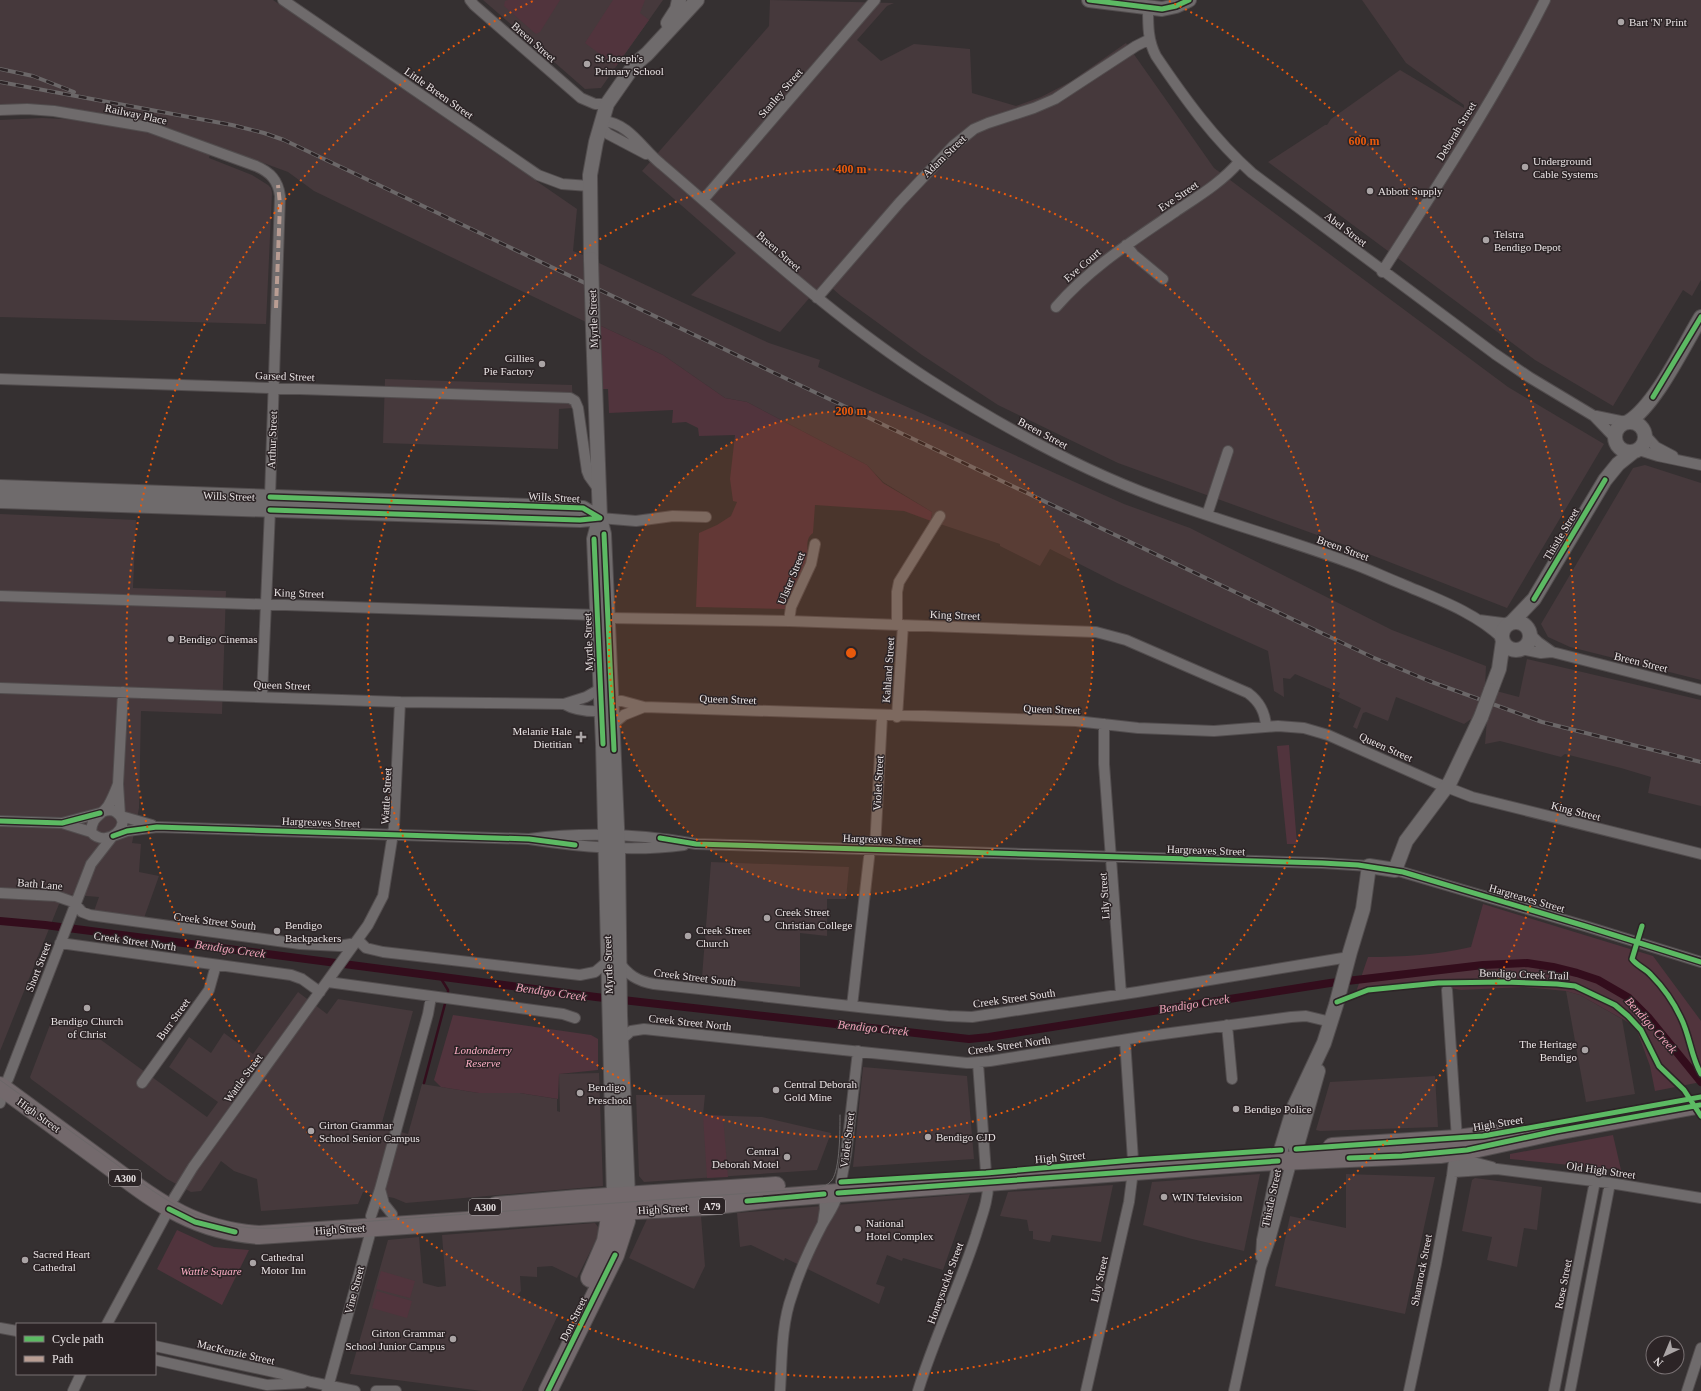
<svg xmlns="http://www.w3.org/2000/svg" width="1701" height="1391" viewBox="0 0 1701 1391" font-family="Georgia,serif">
  <rect width="100%" height="100%" fill="#353031"/>
  <path fill="#46393c" d="M0,0h273l304,209 -4,42 10,4 3,67 -272,-131 -26,-19 -130,-48 -105,-19 -53,-1z
    M483,0h180l-62,88 -16,1z
    M770,0l124,3 -7,3 -30,34 24,21 33,-17 56,5 2,44 44,13 25,-9 29,-15 56,-39 88,125 294,219 96,57 -97,164 -151,-59 -238,-86 -120,-58 -76,-50 -81,-59 -17,-15 -44,51 -89,-37 45,-42 -94,-82 127,-145z
    M1362,0h339v280l-9,16 -9,-6 -70,116 -78,-46 -267,-198 57,-37h2l4,-6 69,-49 64,38v-3l-58,-42z
    M42,118l43,2 57,10 68,23 -1,5 43,17 16,10 3,3 1,5 -6,131 -266,-7v-197z
    M597,262l172,81 51,17 -2,7 306,137 66,24 202,102 94,36 -1,22 34,9 8,-38 174,41v106l-53,-13 3,-16 -30,-9 -56,-14 -4,3 -61,-16 -15,3 2,-25 -10,-4 -13,9 -68,-27 -8,24 -22,-9 -3,1 -6,16 -4,-2 8,-19 -23,-11 2,-4 -45,-19 -5,5 -7,-1 1,19 -10,-6 -6,-40 -151,-68 -67,-34 -10,17 -40,-20v-2l-69,-23 1,-9 -49,-30 -16,-17 -120,-63 -22,-4 -62,-43 -64,-30z
    M385,379l187,6 1,23 -14,1 -1,40 -175,-6z
    M1645,465l56,18v197l-131,-33 -22,-10 -7,-13 92,-156z
    M0,514l136,6 -3,68 93,3 -4,123 -81,-3 -2,97 -7,35 9,1 -2,28 20,4 -15,42 -50,-7 5,-14 -36,-3 -63,157z
    M711,862l138,5 -3,32h-19v37l-27,-3v54l-98,-10z
    M1566,991l14,4 42,24 13,75 -49,8z
    M298,992l29,22 11,-15 75,12 -32,115 27,8 14,-50 57,9h41l37,6v12l3,1 -1,-38 40,-1 4,113 -197,17 -12,-5 -31,-6 -5,12 -97,7 -4,-32 -23,-8 -13,-10 -20,30 -10,1 -24,-13 -136,-100 -1,-2 23,-60 45,18 -1,2 110,80 11,-15 -49,-35 20,-30 22,16 13,-20 29,21z
    M863,1067l104,9 7,83 -121,8z
    M1435,1076l3,51 -118,4 -4,-1 14,-48z
    M636,1095h69l-2,20 59,2 69,16 -14,37 -173,12 -5,-6z
    M1260,1174l-16,77 -52,-12 -49,-14 9,-43z
    M1346,1174l89,3 -30,137 -130,-28 15,-70 56,12z
    M1475,1178l67,9 -5,43 -13,-2 -7,39 -30,-7 5,-23 -30,-6 10,-51z
    M1113,1185l-12,57 -49,-7 -2,7 -13,-2 -4,-1v-8h-4l-2,-11 -27,-4 8,-24z
    M970,1194l-27,76 -40,-12 -1,3 -15,-6 -11,29 9,3 -6,17 -94,-46 -1,3 -33,-16 -11,2 -3,-34z
    M701,1216l4,50 -11,23 -65,-31 18,-39z
    M595,1223l4,5v6l-22,44 -25,-12 -15,1v10l-17,-1 1,15 -4,4 41,20 -36,76h-40l-132,-17 38,-134 31,-3 4,46 15,4 8,-1 -4,-51z"/>
  <path fill="#51343d" d="M508,0h52l-20,32 -4,2 -32,-28 1,-5z
    M613,0h32l-5,13 9,7 -33,46 -31,-23z
    M599,325l64,30 62,43 22,4 120,63 16,18 49,29 -1,9 -27,-10 -89,-6 -2,28c-10,7 -3,19 -6,30 -4,14 -15,32 -22,46l-89,-2 3,-74 18,-8 14,-9 6,-14 -4,-1 -3,-22 5,-44 -36,1 -1,-8 -12,-6 -14,1 1,-13 -64,3 -1,-24h-6z
    M1289,745l8,99h-10l-10,-98z
    M1483,904l170,52 48,65v61l-46,9 -5,-25 -14,-38 -10,-7 -46,-26 -14,-4 -43,-4 -62,3 -27,-5 -69,7 -11,6 14,-41c35,0 68,-2 103,-10z
    M453,1015l138,20 7,4v31l-39,4 -1,25 -38,-6h-41l-38,-6 -7,-7z
    M703,1115l20,1 5,61 -21,1z
    M1613,1135l8,35 -111,-11v-5z
    M177,1230l37,17 35,3 -27,55 -65,-36z
    M381,1271l34,10 -5,17 -34,-9z
    M377,1291l35,10 -5,17 -35,-10z"/>
  <g fill="none" stroke-linecap="round" stroke-linejoin="round">
    <path stroke="#330d1c" stroke-width="2.5" d="M440,977l8,13v5
      M424,1083l22,-83"/>
    <path stroke="#330d1c" stroke-width="8" d="M0,921l45,4 551,72 373,42 20,-2 341,-54 153,-18 44,-2 26,4 24,6 21,7 31,18 19,19 53,65"/>
    <g stroke="#524d4e" stroke-width="12">
      <path id="street" d="M283,0l255,175 24,9 27,2
        M470,0l4,5 107,93 14,6h12
        M1148,8c0,18 0,33 8,48 29,43 58,83 96,117l243,181 34,23 65,39 21,22
        M0,110l27,-1 27,2 95,16 107,39c14,6 22,14 24,30l-10,301
        M603,121c26,2 39,28 58,43 87,74 171,153 267,215 73,47 148,89 230,119 62,23 127,41 190,64 18,6 36,15 54,22 35,15 73,28 101,55
        M601,127l7,7 38,20
        M703,200l172,-200
        M1126,245l8,10 29,24
        M1382,272c57,-89 116,-178 163,-272
        M817,298l83,-96 53,-56 21,-17 14,-6 46,-15 21,-9 81,-53 14,-7
        M1056,307c35,-40 75,-65 119,-95 22,-15 46,-29 64,-50
        M0,379l570,19 5,3 3,7 9,63 2,5 10,14
        M1596,416l29,6
        M1646,436l10,11 17,9
        M1639,450l19,6 43,9
        M1207,515l21,-64
        M600,518l36,3 37,-5 33,1
        M0,596l598,19
        M609,618l180,3 307,11 30,8 122,53c12,9 17,19 18,33
        M1479,620l31,4
        M789,621l2,-14 20,-43 4,-20
        M897,625v-33l2,-10 41,-66
        M1529,633l9,9 14,10
        M1521,649l20,4 11,-1 149,38
        M0,688l400,14 164,2 22,-7 14,-8
        M262,696l8,-186
        M606,701h16l22,6 432,14 62,7 76,3 64,-5 26,2 24,7 108,48 36,14 229,57
        M564,704c12,7 29,8 43,7
        M897,717l6,-92
        M613,724l11,-9 20,-8
        M1104,724v40l17,230
        M102,812c5,-2 11,-3 15,1 17,11 -10,37 -26,19 1,-16 9,-15 17,-26 4,-7 7,-14 10,-22
        M120,815l-2,-31 5,-92
        M121,816l31,9
        M0,821l62,2 29,9
        M62,823l38,-10
        M113,836l14,-5 30,-4 372,12c52,8 103,13 155,6
        M529,839c56,-7 112,-5 167,5l626,19 47,3
        M875,849l7,-133
        M1395,870l190,56 116,36
        M0,893l56,3 20,7
        M76,905l6,7 8,3 210,29 39,2 17,-3
        M358,940l8,8 17,4 197,23 15,-3 13,-11
        M60,943l231,32 11,4 18,13
        M618,961c10,14 19,20 36,23l214,24 80,8 24,1 165,-25 212,-35
        M328,982l235,32 12,4
        M1447,990l10,149
        M852,1006l18,-157
        M1227,1025l5,54
        M621,1040l10,-9 13,-2 323,34 23,-2 151,-24 150,-20 15,-1 25,6
        M1125,1040l8,120
        M978,1063l8,110
        M8,1079l83,-215 21,-27
        M142,1083l67,-93 7,-25
        M0,1103l4,-13
        M1454,1163l19,-1 19,5
        M1453,1172l44,-3 113,14 91,15
        M841,1182l5,-27 12,-104
        M380,1189l4,15 8,10
        M174,1198l19,-31 175,-242 15,-29 11,-69 6,-125
        M371,1216l9,-27 48,-175 3,-17
        M823,1222l2,-13 -1,-15
        M1261,1257l1,-17 16,-79
        M107,1324l62,-115
        M0,1328l17,3
        M155,1346l128,28 28,8 44,9
        M155,1360l112,25 36,-2
        M73,1391l8,-17
        M327,1391l43,-157v-7
        M376,1391h20
        M780,1391c2,-31 1,-66 12,-96 7,-23 19,-49 30,-70 7,-13 12,-17 16,-32
        M918,1391c16,-53 41,-103 58,-156 5,-17 13,-35 12,-54
        M1086,1391l43,-189 4,-31
        M1234,1391l27,-124 9,-27 22,-80
        M1409,1391l27,-127 16,-88 3,-24
        M1554,1391l41,-210
        M1570,1391l40,-208
        M1687,1391l14,-43"/>
    </g>
    <g stroke="#524d4e" stroke-width="16">
      <path id="secondary" d="M1089,0l73,9 14,-3 13,-6
        M668,23l9,-14 2,-9
        M591,259l-1,-84 6,-33 11,-38 28,-40 12,-10 50,-54
        M593,329l7,189 4,16 14,315 2,166 8,181
        M1615 437a15 15 0 1 1 30 0a15 15 0 1 1-30 0Z
        M1628,422c27,-16 56,-77 73,-105
        M0,487l583,21 17,10
        M0,501l580,19 20,-2
        M599,520l-5,19 9,205 11,453
        M1502 636a14 14 0 1 1 28 0a14 14 0 1 1-28 0Z
        M1511,623l23,-24 71,-119 13,-16 15,-12
        M1491,690l8,-21 4,-28
        M1296,1149l22,-78
        M1281,1150l13,-43 30,-64 12,-38 14,-53 13,-43 6,-43 26,4 11,-29 44,-59 31,-65"/>
    </g>
    <g stroke="#524d4e" stroke-width="20">
      <path id="highway" d="M0,1086c33,24 65,48 98,72 55,40 90,72 161,77l324,-22 125,-7 66,-8 64,-5 419,-31 183,-8 38,-6 78,-17 145,-27
        M1332,1147l125,-8 38,-5
        M496,1206l82,-7 198,-13
        M590,1278l16,-37 7,-41
        M548,1391l67,-136 11,-34 2,-22"/>
    </g>
    <use href="#street" stroke="#6f6b6c" stroke-width="10"/>
    <use href="#secondary" stroke="#6f6b6c" stroke-width="14"/>
    <use href="#highway" stroke="#73696c" stroke-width="18"/>
    <path stroke="#6b6768" stroke-width="1" d="M0,1080c34,24 67,49 101,73 60,44 98,79 177,75l540,-40c5,-1 10,-3 14,-8 8,-11 8,-50 8,-65"/>
    <g stroke="#6b6768" stroke-width="4">
      <path id="rail" d="M0,69l33,7 41,16
        M0,82l232,43 32,8 20,7 1088,517 57,24 113,41 159,40"/>
    </g>
    <use href="#rail" stroke="#2c2426" stroke-width="2.5" stroke-dasharray="8" stroke-linecap="butt"/>
    <g stroke="#524d4e" stroke-width="16" stroke-linecap="butt">
      <path id="secondary-bridge" d="M591,259l2,70
        M1481,717l10,-27"/>
    </g>
    <use href="#secondary-bridge" stroke="#6f6b6c" stroke-width="14"/>
    <path stroke="#b99d93" stroke-width="4" stroke-dasharray="8 4" stroke-linecap="butt" d="M276,308l4,-104 -2,-19"/>
    <g stroke="#2c2426" stroke-width="8">
      <path id="cycleway" d="M1089,0l73,9 14,-3 13,-6
        M1653,397l48,-80
        M270,497l313,11 17,10
        M270,510l310,10 20,-2
        M604,534l10,216
        M594,539l9,205
        M1534,599l71,-119
        M0,821l62,2 38,-10
        M113,836l14,-5 30,-4 372,12 46,6
        M660,838l36,6 626,19 36,2 45,7 182,54 116,36
        M1642,926l-10,33c5,7 13,9 19,16 11,11 23,28 30,43 9,18 10,39 20,56
        M1337,1002l31,-12 70,-7 66,-1 53,2 18,2 40,19 13,11 13,14 18,36 25,24 17,26
        M1296,1149l187,-13 218,-39
        M1349,1158l53,-2 65,-6 89,-19 144,-26
        M841,1182l145,-9 147,-13 148,-10
        M838,1193l440,-32
        M747,1201l77,-7
        M169,1209l26,13 40,10
        M548,1391l67,-136"/>
    </g>
    <use href="#cycleway" stroke="#5cba63" stroke-width="5"/>
  </g>
  <circle cx="851" cy="653" r="242" fill="#e8590c" fill-opacity=".12"/>
  <g fill="none" stroke="#e8590c" stroke-width="2" stroke-dasharray="2 4">
    <circle cx="851" cy="653" r="242"/>
    <circle cx="851" cy="653" r="484"/>
    <path d="M1169 1A725 725 0 1 1 533 1"/>
  </g>
  <g fill="#aaa4a5" stroke="#2c2426" stroke-width="1.5">
    <circle cx="1621" cy="22" r="4"/>
    <circle cx="587" cy="64" r="4"/>
    <circle cx="1525" cy="167" r="4"/>
    <circle cx="1370" cy="191" r="4"/>
    <circle cx="1486" cy="240" r="4"/>
    <circle cx="542" cy="364" r="4"/>
    <circle cx="171" cy="639" r="4"/>
    <path d="M579 731h4v4h4v4h-4v4h-4v-4h-4v-4h4z"/>
    <circle cx="767" cy="918" r="4"/>
    <circle cx="277" cy="931" r="4"/>
    <circle cx="688" cy="936" r="4"/>
    <circle cx="87" cy="1008" r="4"/>
    <circle cx="1585" cy="1050" r="4"/>
    <circle cx="776" cy="1090" r="4"/>
    <circle cx="580" cy="1093" r="4"/>
    <circle cx="1236" cy="1109" r="4"/>
    <circle cx="311" cy="1131" r="4"/>
    <circle cx="928" cy="1137" r="4"/>
    <circle cx="787" cy="1157" r="4"/>
    <circle cx="1164" cy="1197" r="4"/>
    <circle cx="858" cy="1229" r="4"/>
    <circle cx="25" cy="1260" r="4"/>
    <circle cx="253" cy="1263" r="4"/>
    <circle cx="453" cy="1339" r="4"/>
  </g>
  <g text-anchor="middle" dominant-baseline="central" stroke-width="3" stroke-linejoin="round" paint-order="stroke">
    <g fill="#2c2426" stroke="#b0aaab" stroke-width="1">
      <rect x="109" y="1170" width="32" height="16" rx="3"/>
      <rect x="699" y="1198" width="26" height="16" rx="3"/>
      <rect x="469" y="1199" width="32" height="16" rx="3"/>
    </g>
    <g font-size="10" font-weight="bold" fill="#e9e3e4">
      <text x="125" y="1178">A300</text>
      <text x="712" y="1206">A79</text>
      <text x="485" y="1207">A300</text>
    </g>
    <g font-size="11" fill="#e9e3e4" stroke="#2c2426" text-anchor="start">
      <text x="1629" y="22">Bart 'N' Print</text>
      <text x="595" y="58">St Joseph's<tspan x="595" dy="13">Primary School</tspan></text>
      <text x="1533" y="161">Underground<tspan x="1533" dy="13">Cable Systems</tspan></text>
      <text x="1378" y="191">Abbott Supply</text>
      <text x="1494" y="234">Telstra<tspan x="1494" dy="13">Bendigo Depot</tspan></text>
      <text x="534" y="358" text-anchor="end">Gillies<tspan x="534" dy="13">Pie Factory</tspan></text>
      <text x="179" y="639">Bendigo Cinemas</text>
      <text x="572" y="731" text-anchor="end">Melanie Hale<tspan x="572" dy="13">Dietitian</tspan></text>
      <text x="775" y="912">Creek Street<tspan x="775" dy="13">Christian College</tspan></text>
      <text x="285" y="925">Bendigo<tspan x="285" dy="13">Backpackers</tspan></text>
      <text x="696" y="930">Creek Street<tspan x="696" dy="13">Church</tspan></text>
      <text x="87" y="1021" text-anchor="middle">Bendigo Church<tspan x="87" dy="13">of Christ</tspan></text>
      <text x="1577" y="1044" text-anchor="end">The Heritage<tspan x="1577" dy="13">Bendigo</tspan></text>
      <text x="784" y="1084">Central Deborah<tspan x="784" dy="13">Gold Mine</tspan></text>
      <text x="588" y="1087">Bendigo<tspan x="588" dy="13">Preschool</tspan></text>
      <text x="1244" y="1109">Bendigo Police</text>
      <text x="319" y="1125">Girton Grammar<tspan x="319" dy="13">School Senior Campus</tspan></text>
      <text x="936" y="1137">Bendigo CJD</text>
      <text x="779" y="1151" text-anchor="end">Central<tspan x="779" dy="13">Deborah Motel</tspan></text>
      <text x="1172" y="1197">WIN Television</text>
      <text x="866" y="1223">National<tspan x="866" dy="13">Hotel Complex</tspan></text>
      <text x="33" y="1254">Sacred Heart<tspan x="33" dy="13">Cathedral</tspan></text>
      <text x="261" y="1257">Cathedral<tspan x="261" dy="13">Motor Inn</tspan></text>
      <text x="445" y="1333" text-anchor="end">Girton Grammar<tspan x="445" dy="13">School Junior Campus</tspan></text>
    </g>
    <g font-size="11" fill="#e9e3e4" stroke="#2c2426">
      <text transform="translate(534 42) rotate(41)">Breen Street</text>
      <text transform="translate(439 93) rotate(35)">Little Breen Street</text>
      <text transform="translate(780 93) rotate(-49)">Stanley Street</text>
      <text transform="translate(136 114) rotate(12)">Railway Place</text>
      <text transform="translate(1456 131) rotate(-59)">Deborah Street</text>
      <text transform="translate(944 156) rotate(-44)">Adam Street</text>
      <text transform="translate(1178 196) rotate(-34)">Eve Street</text>
      <text transform="translate(1346 229) rotate(37)">Abel Street</text>
      <text transform="translate(779 251) rotate(41)">Breen Street</text>
      <text transform="translate(1082 265) rotate(-41)">Eve Court</text>
      <text transform="translate(593 319) rotate(-92)">Myrtle Street</text>
      <text transform="translate(285 376) rotate(2)">Garsed Street</text>
      <text transform="translate(1043 433) rotate(28)">Breen Street</text>
      <text transform="translate(272 440) rotate(-88)">Arthur Street</text>
      <text transform="translate(229 496) rotate(2)">Wills Street</text>
      <text transform="translate(554 497) rotate(3)">Wills Street</text>
      <text transform="translate(1561 534) rotate(-59)">Thistle Street</text>
      <text transform="translate(1343 548) rotate(20)">Breen Street</text>
      <text transform="translate(791 578) rotate(-68)">Ulster Street</text>
      <text transform="translate(299 593) rotate(2)">King Street</text>
      <text transform="translate(955 615) rotate(2)">King Street</text>
      <text transform="translate(588 642) rotate(-92)">Myrtle Street</text>
      <text transform="translate(1641 662) rotate(14)">Breen Street</text>
      <text transform="translate(888 670) rotate(-86)">Kahland Street</text>
      <text transform="translate(282 685) rotate(2)">Queen Street</text>
      <text transform="translate(728 699) rotate(2)">Queen Street</text>
      <text transform="translate(1052 709) rotate(2)">Queen Street</text>
      <text transform="translate(1386 747) rotate(24)">Queen Street</text>
      <text transform="translate(878 783) rotate(-87)">Violet Street</text>
      <text transform="translate(386 796) rotate(-87)">Wattle Street</text>
      <text transform="translate(1576 811) rotate(14)">King Street</text>
      <text transform="translate(321 822) rotate(2)">Hargreaves Street</text>
      <text transform="translate(882 839) rotate(2)">Hargreaves Street</text>
      <text transform="translate(1206 850) rotate(2)">Hargreaves Street</text>
      <text transform="translate(40 884) rotate(5)">Bath Lane</text>
      <text transform="translate(1104 896) rotate(-94)">Lily Street</text>
      <text transform="translate(1527 898) rotate(16)">Hargreaves Street</text>
      <text transform="translate(215 921) rotate(7)">Creek Street South</text>
      <text transform="translate(135 941) rotate(8)">Creek Street North</text>
      <text transform="translate(608 965) rotate(-92)">Myrtle Street</text>
      <text transform="translate(38 967) rotate(-69)">Short Street</text>
      <text transform="translate(1524 974) rotate(2)">Bendigo Creek Trail</text>
      <text transform="translate(695 977) rotate(7)">Creek Street South</text>
      <text transform="translate(1014 998) rotate(-8)">Creek Street South</text>
      <text transform="translate(173 1019) rotate(-54)">Burr Street</text>
      <text transform="translate(690 1022) rotate(6)">Creek Street North</text>
      <text transform="translate(1009 1045) rotate(-8)">Creek Street North</text>
      <text transform="translate(243 1078) rotate(-54)">Wattle Street</text>
      <text transform="translate(39 1115) rotate(36)">High Street</text>
      <text transform="translate(1498 1123) rotate(-9)">High Street</text>
      <text transform="translate(847 1140) rotate(-83)">Violet Street</text>
      <text transform="translate(1060 1157) rotate(-5)">High Street</text>
      <text transform="translate(1601 1170) rotate(8)">Old High Street</text>
      <text transform="translate(1271 1198) rotate(-78)">Thistle Street</text>
      <text transform="translate(663 1209) rotate(-3)">High Street</text>
      <text transform="translate(340 1229) rotate(-4)">High Street</text>
      <text transform="translate(1421 1270) rotate(-79)">Shamrock Street</text>
      <text transform="translate(1099 1279) rotate(-77)">Lily Street</text>
      <text transform="translate(945 1283) rotate(-70)">Honeysuckle Street</text>
      <text transform="translate(1563 1284) rotate(-79)">Rose Street</text>
      <text transform="translate(354 1290) rotate(-75)">Vine Street</text>
      <text transform="translate(573 1319) rotate(-64)">Don Street</text>
      <text transform="translate(236 1352) rotate(13)">MacKenzie Street</text>
    </g>
    <g font-size="11" font-style="italic" fill="#feafc6" stroke="#2c2426">
      <text x="483" y="1050">Londonderry<tspan x="483" dy="13">Reserve</tspan></text>
      <text x="211" y="1271">Wattle Square</text>
    </g>
    <g font-size="12" font-style="italic" fill="#f2a4bb" stroke="#2c2426">
      <text transform="translate(230 949) rotate(8)">Bendigo Creek</text>
      <text transform="translate(551 992) rotate(8)">Bendigo Creek</text>
      <text transform="translate(1194 1004) rotate(-9)">Bendigo Creek</text>
      <text transform="translate(1651 1025) rotate(48)">Bendigo Creek</text>
      <text transform="translate(873 1028) rotate(6)">Bendigo Creek</text>
    </g>
  </g>
  <circle cx="851" cy="653" r="6" fill="#e8590c" stroke="#2c2426" stroke-width="2"/>
  <g font-size="12" text-anchor="middle" font-weight="bold" fill="#e8590c" stroke="#2c2426" stroke-width="3" stroke-linejoin="round" paint-order="stroke">
    <text x="1364" y="145">600 m</text>
    <text x="851" y="173">400 m</text>
    <text x="851" y="415">200 m</text>
  </g>
  <rect x="16" y="1323" width="140" height="52" fill="#2c2426" stroke="#787072"/>
  <rect x="24" y="1336" width="20" height="6" fill="#5cba63" stroke="#787072"/>
  <text x="52" y="1343" font-size="12" fill="#e9e3e4">Cycle path</text>
  <rect x="24" y="1356" width="20" height="6" fill="#b99d93" stroke="#787072"/>
  <text x="52" y="1363" font-size="12" fill="#e9e3e4">Path</text>
  <g transform="translate(1665 1355) rotate(224)"><circle r="19" fill="#2c2426" stroke="#787072"/>
  <path d="M0-3L7 15L0 10L-7 15Z" fill="#aaa4a5"/>
  <text y="-6" font-size="11" font-weight="bold" text-anchor="middle" fill="#e9e3e4">N</text>
  </g>
</svg>
